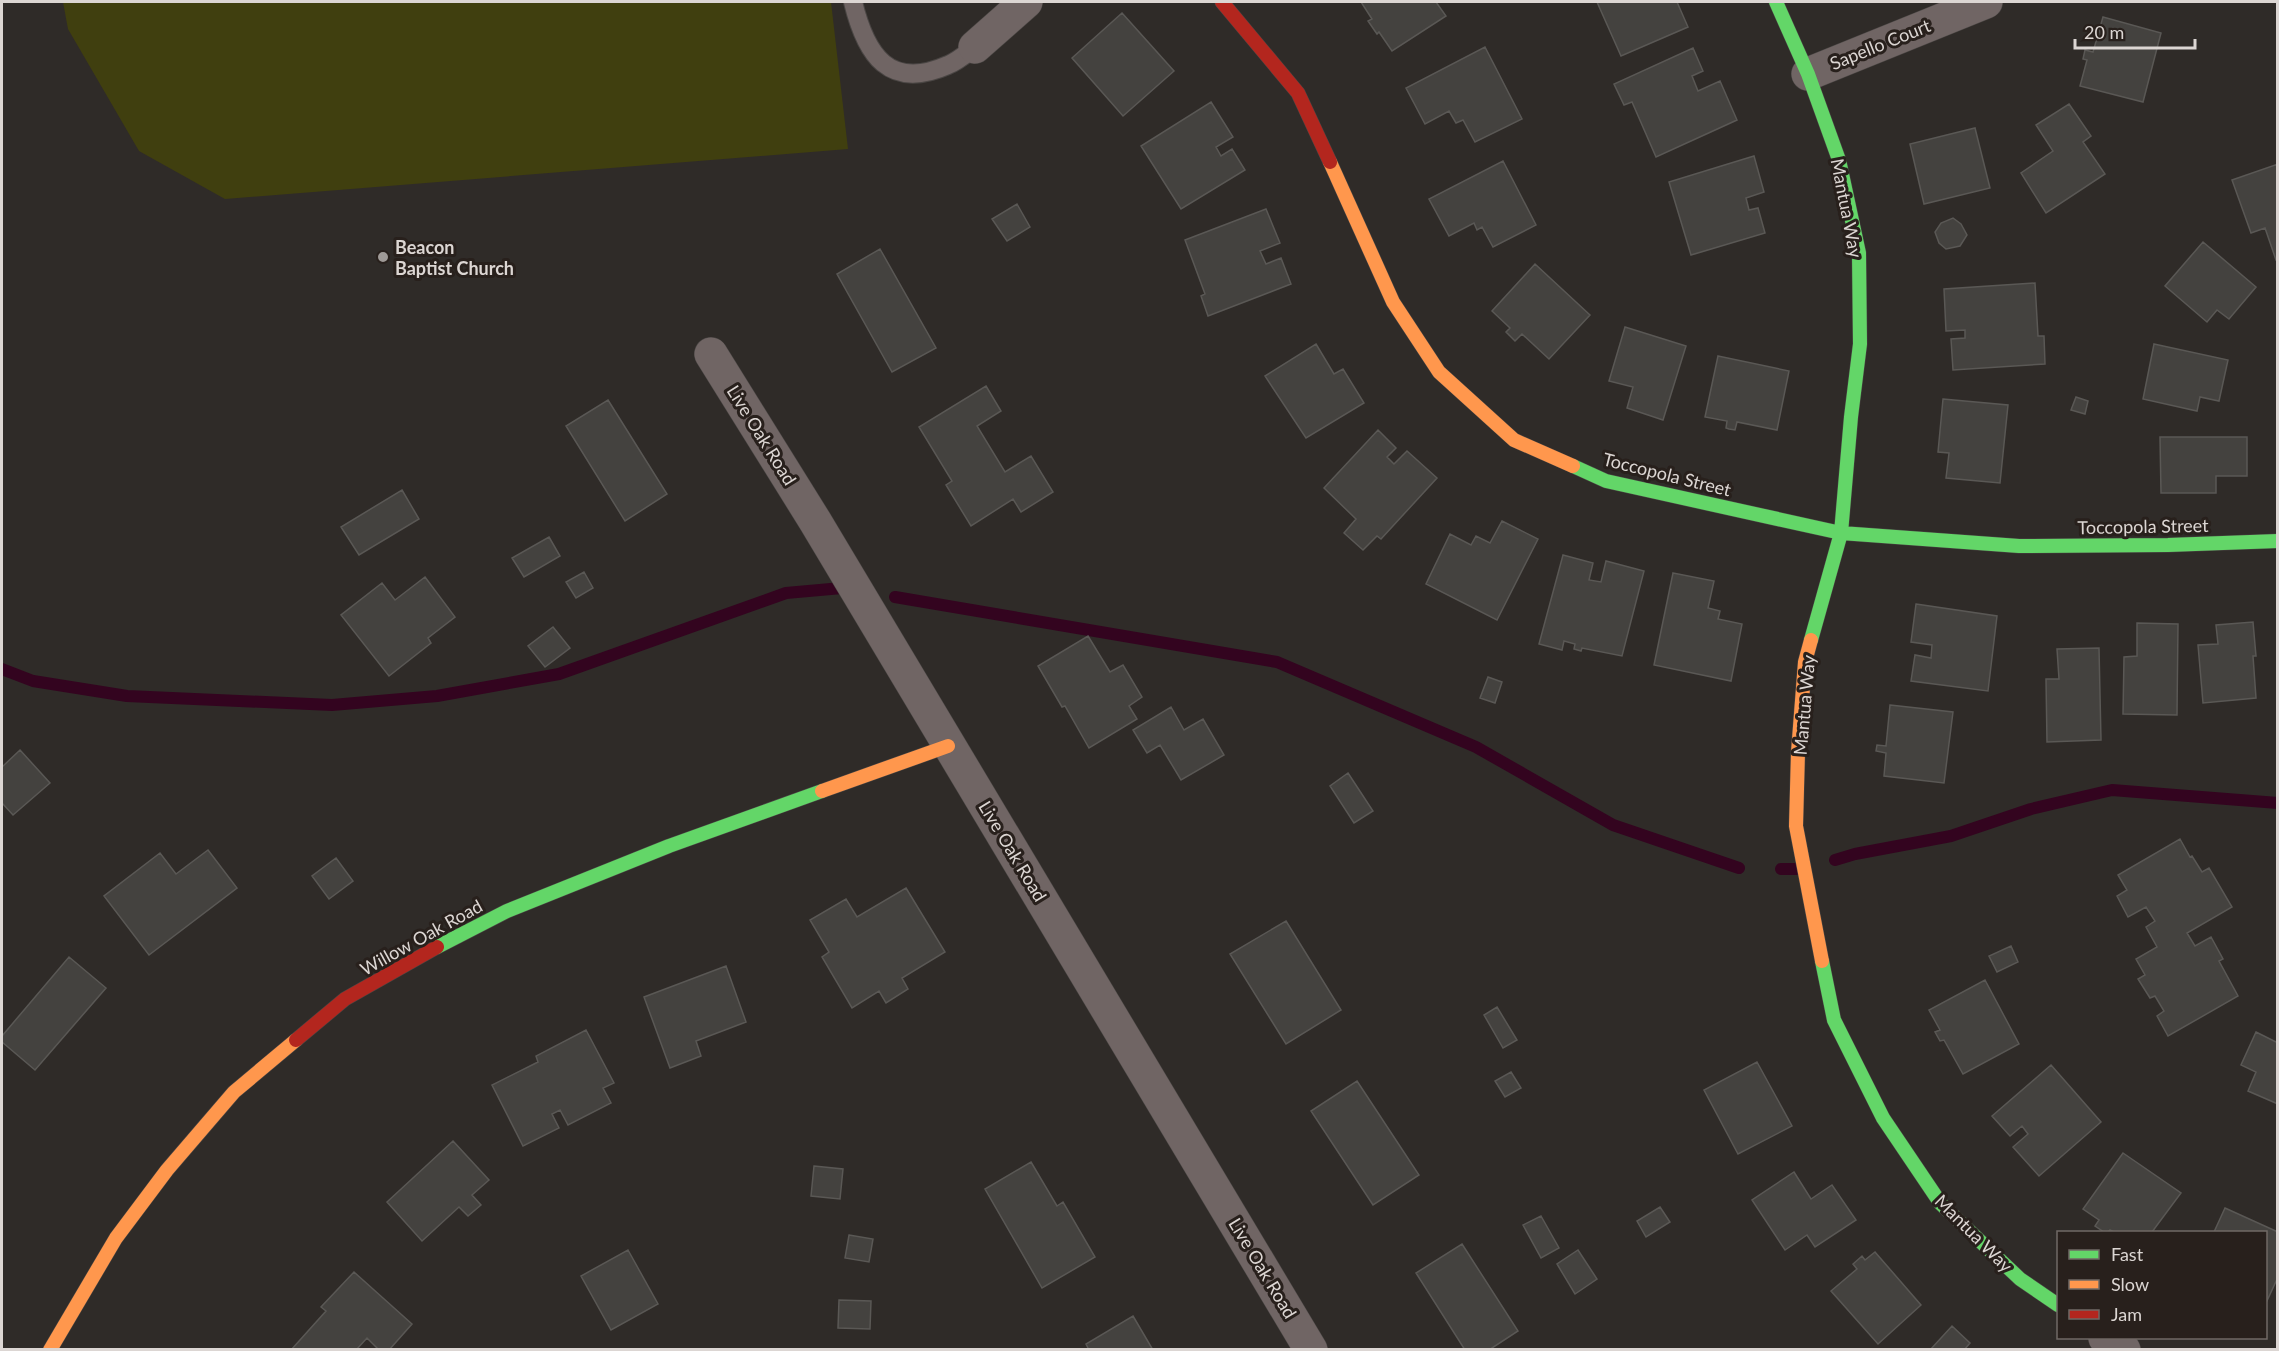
<svg xmlns="http://www.w3.org/2000/svg" width="2279" height="1351" viewBox="0 0 2279 1351" font-family="Lato,sans-serif">
  <rect width="100%" height="100%" fill="#2f2b28"/>
  <path fill="#403f0f" d="M63,2h768l17,147 -623,50 -86,-48 -71,-122z"/>
  <g fill="none" stroke-linecap="round" stroke-linejoin="round">
    <path stroke="#33041f" stroke-width="12" d="M895,597l382,65 199,85 137,78 126,43
      M2,669l31,12 94,15 205,9 105,-9 122,-22 227,-81 56,-5
      M1835,860l20,-6 96,-18 80,-27 81,-19 166,13
      M1781,869h19"/>
  </g>
  <path fill="#44423f" stroke="#5a5855" stroke-width="1.5" d="M1361,2h75l10,14 -54,35 -13,-19 -2,2 -9,-13 4,-2z
    M1597,2h80l11,25 -67,29z
    M1122,13l52,58 -51,45 -51,-58z
    M2103,17l58,16 -18,69 -63,-16 7,-26 -4,-1 2,-9 8,2z
    M1485,47l37,72 -47,23 -12,-22 -7,3 -7,-12 -24,13 -19,-36z
    M1693,48l10,23 -11,5 6,15 22,-10 17,39 -81,37 -24,-55 -8,3 -10,-21z
    M1211,102l22,35 -17,10 5,9 11,-7 13,21 -64,39 -40,-63z
    M2069,104l22,32 -8,6 22,32 -59,39 -25,-40 32,-22 -17,-26z
    M1975,128l15,60 -66,16 -14,-60z
    M1754,156l10,36 -18,6 3,12 9,-2 7,25 -74,22 -22,-73z
    M1503,161l33,64 -43,22 -11,-20 -5,3 -3,-7 -25,13 -20,-37z
    M2278,164v95l-2,1 -11,-32 -14,5 -19,-53z
    M1017,204l13,23 -23,14 -15,-22z
    M1266,209l14,34 -20,8 6,13 15,-6 10,26 -83,32 -7,-20 4,-2 -20,-54z
    M1953,218l8,6 6,11 -7,11 -14,3 -7,-6 -4,-11 6,-9z
    M2203,242l53,45 -27,32 -12,-9 -10,12 -42,-36z
    M880,249l56,99 -44,24 -55,-98z
    M1535,264l55,51 -41,44 -27,-25 -7,7 -9,-9 4,-4 -18,-17z
    M2035,283l3,53h6l1,28 -92,6 -2,-31 14,-1v-8l-19,1 -2,-42z
    M1625,327l61,19 -23,74 -36,-12 6,-21 -24,-6z
    M1316,344l18,30 9,-5 21,34 -58,35 -41,-62z
    M2154,344l74,16 -9,41 -19,-4 -3,14 -54,-12z
    M1718,356l71,15 -12,59 -40,-8 -2,8 -6,-1 -3,-1 1,-7 -22,-4z
    M986,386l15,25 -24,15 28,46 26,-16 22,36 -32,20 -8,-13 -42,27 -25,-41 6,-4 -33,-54z
    M2076,397l12,4 -3,13 -14,-4z
    M1943,399l65,6 -8,78 -54,-5 3,-25 -11,-1z
    M608,400l59,94 -42,27 -59,-95z
    M1378,430l18,18 -9,9 7,7 13,-13 30,27 -56,61 -4,-3 -14,14 -19,-17 12,-14 -32,-31z
    M2160,437h87v39h-31v17h-55z
    M402,490l17,29 -60,36 -18,-28z
    M1502,521l36,18 -41,81 -71,-36 24,-50 21,11 5,-9 14,7z
    M549,537l11,19 -36,21 -12,-19z
    M1563,555l30,8 -4,17 12,2 5,-21 38,10 -22,85 -40,-8 -1,3 -7,-2 1,-5 -11,-3 -2,9 -23,-6z
    M584,572l9,16 -17,10 -10,-16z
    M1673,573l41,8 -6,27 12,3 -2,8 24,5 -11,57 -77,-16z
    M425,577l30,40 -27,21 3,5 -42,33 -48,-61 41,-32 13,17z
    M1916,604l81,12 -9,75 -77,-10 4,-26 16,3 1,-13 -21,-3z
    M2253,622l3,34h-3l3,42 -53,5 -5,-58 20,-1 -2,-19z
    M2137,623l41,1 -1,91 -54,-1 1,-57 13,-1z
    M553,627l17,21 -25,19 -17,-21z
    M1088,636l22,36 13,-7 19,32 -13,9 8,13 -48,29 -24,-42 -3,1 -24,-41z
    M2099,648l2,92 -54,2 -1,-63h13l-2,-30z
    M1488,677l14,5 -7,21 -15,-5z
    M1890,705l63,7 -9,71 -60,-7 2,-23 -10,-2 1,-6 9,1z
    M1171,707l13,23 19,-11 21,36 -43,25 -21,-35 -13,8 -14,-23z
    M20,750l30,33 -37,32 -11,-12v-36z
    M1348,773l25,38 -19,12 -24,-37z
    M2180,839l10,18 2,-1 10,16 7,-4 23,39 -45,26 8,13 16,-9 12,22 -4,2 19,35 -70,40 -11,-20 7,-5 -9,-15 -5,2 -12,-19 7,-4 -9,-16 21,-12 -11,-20 9,-6 -9,-14 -18,10 -11,-21 10,-6 -9,-15z
    M208,850l29,38 -88,67 -45,-59 56,-43 16,21z
    M336,858l17,23 -24,18 -17,-23z
    M906,888l39,64 -43,26 6,11 -22,14 -7,-12 -27,17 -30,-51 7,-5 -19,-32 36,-21 11,18z
    M1286,921l55,89 -55,34 -56,-90z
    M2011,946l7,16 -21,10 -8,-16z
    M69,957l37,31 -71,82 -33,-28v-6z
    M726,966l20,56 -50,19 5,15 -31,12 -26,-71z
    M1985,980l34,64 -56,30 -19,-34 -4,1 -5,-9 5,-2 -11,-20z
    M1497,1007l20,33 -14,8 -19,-33z
    M586,1030l28,53 -11,5 8,15 -43,22 -8,-15 -8,4 7,14 -36,18 -31,-61 46,-23 -2,-6z
    M2256,1032l20,10 2,-3v65l-30,-13 8,-19 -15,-7z
    M1757,1062l35,64 -54,28 -34,-64z
    M2051,1065l50,57 -62,54 -26,-29 15,-13 -6,-8 -12,10 -18,-20z
    M1511,1072l10,16 -16,9 -10,-16z
    M1357,1081l62,94 -46,30 -62,-94z
    M453,1141l36,39 -17,15 9,10 -13,11 -9,-9 -37,34 -35,-39z
    M2123,1153l58,40 -29,39h-38l-4,-2 -2,2h-4l-9,-6 4,-6 -16,-11z
    M1031,1162l26,44 6,-4 32,55 -53,31 -57,-99z
    M814,1166l29,3 -3,30 -29,-3z
    M1794,1172l17,27 21,-14 24,35 -41,27 -8,-12 -22,15 -33,-50z
    M1660,1207l10,15 -24,15 -9,-16z
    M2225,1208l53,24v45l-12,26v-71h-52z
    M1541,1216l18,32 -18,10 -18,-33z
    M849,1235l24,4 -4,23 -24,-4z
    M1462,1244l56,87 -29,19h-24l-49,-77z
    M628,1250l30,54 -47,26 -30,-54z
    M1578,1250l19,29 -22,15 -18,-30z
    M1875,1252l46,53 -43,39 -47,-53 26,-22 -4,-5 9,-8 3,4z
    M354,1272l58,52 -23,26h-10l-12,-12 -11,12h-65l35,-39 -5,-4z
    M839,1300l32,1 -1,28 -32,-1z
    M1133,1316l20,34h-64l-3,-6z
    M1952,1326l18,17 -6,7h-34z"/>
  <g fill="none" stroke-linecap="round" stroke-linejoin="round">
    <g stroke="#4a4644" stroke-width="20">
      <path id="lane" d="M853,2c13,53 36,89 95,63 10,-4 19,-12 27,-18"/>
    </g>
    <g stroke="#4a4644" stroke-width="34">
      <path id="street" d="M975,47l51,-45
        M1808,74l178,-72
        M711,354l104,167 496,829
        M2105,1338l19,12"/>
    </g>
    <g stroke="#4a4644" stroke-width="15">
      <path id="fast" d="M1776,2l32,72 31,86 20,93 1,91 -9,73 -10,116 -30,107
        M1573,466l33,15 235,52 178,13 149,-1 110,-4
        M437,947l70,-36 162,-65 153,-55
        M1822,961l12,59 49,98 58,86 79,75 38,26"/>
    </g>
    <g stroke="#4a4644" stroke-width="15">
      <path id="slow" d="M1330,162l63,140 46,70 75,68 59,26
        M1811,640l-6,22 -7,90 -2,74 26,135
        M822,791l126,-45
        M50,1350l66,-112 51,-68 67,-78 62,-52"/>
    </g>
    <g stroke="#4a4644" stroke-width="15">
      <path id="jam" d="M1222,2l76,91 32,69
        M296,1040l49,-41 92,-52"/>
    </g>
    <use href="#lane" stroke="#706564" stroke-width="18"/>
    <use href="#street" stroke="#706564" stroke-width="33"/>
    <use href="#fast" stroke="#63d668" stroke-width="14"/>
    <use href="#slow" stroke="#ff974d" stroke-width="14"/>
    <use href="#jam" stroke="#b3261e" stroke-width="14"/>
  </g>
  <circle fill="#9f9a97" stroke="#28201c" stroke-width="2" cx="383" cy="257" r="6"/>
  <g text-anchor="middle" dominant-baseline="central" stroke-width="6" stroke-linejoin="round" paint-order="stroke">
    <g font-size="18" fill="#dcd6d3" stroke="#28201c">
      <text transform="translate(1880 44) rotate(-22)">Sapello Court</text>
      <text transform="translate(1847 208) rotate(79)">Mantua Way</text>
      <text transform="translate(762 435) rotate(58)">Live Oak Road</text>
      <text transform="translate(1667 474) rotate(14)">Toccopola Street</text>
      <text transform="translate(2143 526) rotate(-1)">Toccopola Street</text>
      <text transform="translate(1804 705) rotate(-85)">Mantua Way</text>
      <text transform="translate(1013 851) rotate(59)">Live Oak Road</text>
      <text transform="translate(421 937) rotate(-29)">Willow Oak Road</text>
      <text transform="translate(1974 1233) rotate(45)">Mantua Way</text>
      <text transform="translate(1263 1268) rotate(59)">Live Oak Road</text>
    </g>
    <g font-size="18" font-weight="bold" fill="#dcd6d3" stroke="#28201c" text-anchor="start">
      <text x="395" y="247">Beacon<tspan x="395" dy="21">Baptist Church</tspan></text>
    </g>
  </g>
  <rect width="2279" height="1351" fill="none" stroke="#dcd6d3" stroke-width="6"/>
  <rect x="2057" y="1231" width="210" height="108" fill="#28201c" stroke="#706965" stroke-width="1.5"/>
  <rect x="2069" y="1250" width="30" height="9" fill="#63d668" stroke="#706965" stroke-width="1.5"/>
  <text x="2111" y="1261" font-size="18" fill="#dcd6d3">Fast</text>
  <rect x="2069" y="1280" width="30" height="9" fill="#ff974d" stroke="#706965" stroke-width="1.5"/>
  <text x="2111" y="1291" font-size="18" fill="#dcd6d3">Slow</text>
  <rect x="2069" y="1310" width="30" height="9" fill="#b3261e" stroke="#706965" stroke-width="1.5"/>
  <text x="2111" y="1321" font-size="18" fill="#dcd6d3">Jam</text>
  <path d="M2075 39v9h120v-9" fill="none" stroke="#dcd6d3" stroke-width="3"/>
  <text x="2084" y="39" font-size="18" fill="#dcd6d3" stroke="#28201c" stroke-width="4.5" paint-order="stroke">20 m</text>
</svg>
